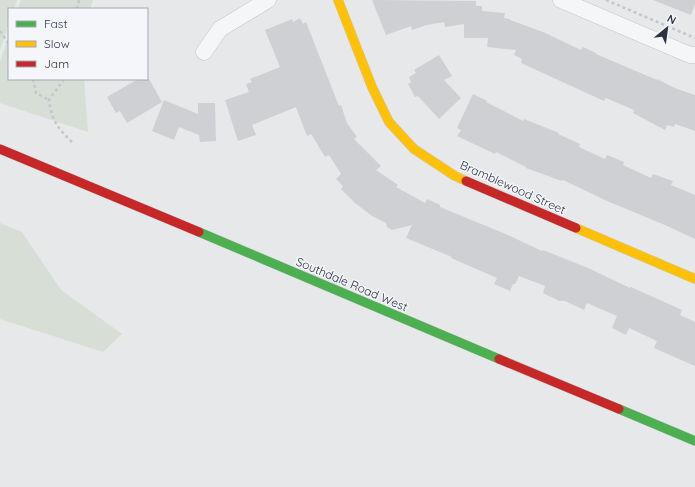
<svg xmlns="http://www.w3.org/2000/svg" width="695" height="487" viewBox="0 0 695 487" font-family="Quicksand,sans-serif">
  <rect width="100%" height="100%" fill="#e6e8ea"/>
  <path fill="#d6ded6" d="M0,0h17l-3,9h-5v14l-9,27z
    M21,0h72l-3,9h-72z
    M9,35v44h75l4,53 -88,-29v-41z
    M0,223l22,9 39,58 61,44 -19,18 -103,-33z"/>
  <path fill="#ced0d3" d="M372,0l104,1v5h6v5l23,2 -1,5 6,1v1l33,12 38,18 2,-3 13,6v1l61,26v-1l20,10 18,6v36l-20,-7 -1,3 -7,-2 -2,5 -32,-17 1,-3 -28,-12 -2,3 -83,-38 1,-4 -8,-4 2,-5 -29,-3 1,-9h-24v-14l-19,3 -1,-5 -17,3 -15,5 -1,-4 -25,9z
    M653,0h42v4l-4,11z
    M300,18l3,6 3,-2 33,84 2,-1 6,18 10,14 -3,2 27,27 -5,4 22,15 -2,2 29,16 2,-4 13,6v2l68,28 34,16 1,-1 45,18 42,20 1,-1 51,23 -2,5 15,7v44l-41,-18 3,-7 -28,-13 -3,7 -14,-7 5,-12 -30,-13 -3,7 -19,-9h-6l-16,-8 2,-7 -26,-10 -4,8h-2l-3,7 -16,-7 3,-6 -46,-20 1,-1 -46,-19 6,-13 -20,5 -5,-3 -1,-4 -14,-7 -17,-13 -14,-14 2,-3 -7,-7 5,-5 -12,-19 -4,2 -14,-23 -4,2 -11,-29 -44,18 4,10 -18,6 -13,-41 24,-8 -3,-8 6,-2 -2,-3 30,-12 -15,-37 27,-11 1,3z
    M439,55l13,21 -8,4 17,18 -22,21 -21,-23 -3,1 -7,-13 3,-2 -2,-5 7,-4 -2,-3z
    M138,79h11l13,23 -35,21 -7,-12 -4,2 -9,-16z
    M473,94l14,7 -1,1 37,19 1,-2 35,14 -1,1 22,10 -1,3 26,12 2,-4 17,7 -1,3 28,13 2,-4 20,7 -2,4 24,10v44l-30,-14 -58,-24 -44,-21 -1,1 -36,-13v-1l-30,-15 -1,2 -38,-18 4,-6 -4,-2z
    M164,100l34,14v-11h17l1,38 -16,1 -1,-7 -20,-8 -5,13 -22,-9z"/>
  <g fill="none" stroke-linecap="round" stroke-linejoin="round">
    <g stroke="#c4c6c8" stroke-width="17">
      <path id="street" d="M561,0l129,55h5
        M204,52l16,-23 48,-29"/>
    </g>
    <g stroke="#c4c6c8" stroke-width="10">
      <path id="fast" d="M199,232l300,127
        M619,409l76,32"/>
    </g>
    <g stroke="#c4c6c8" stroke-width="10">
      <path id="slow" d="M338,0l34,87 17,35 25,27 41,27 11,5
        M576,228l119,51"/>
    </g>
    <g stroke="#c4c6c8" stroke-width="10">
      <path id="jam" d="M0,149l199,83
        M466,181l110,47
        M499,359l120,50"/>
    </g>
    <path stroke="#c5c6ca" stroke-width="2.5" stroke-dasharray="3 3" stroke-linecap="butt" d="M606,0l89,38
      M77,9l2,-9
      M0,31l9,13
      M33,79l3,14 13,7
      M64,79l-15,21c3,22 9,28 24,43"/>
    <use href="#street" stroke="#f5f6f7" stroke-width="16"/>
    <use href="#fast" stroke="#4caf50" stroke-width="9"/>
    <use href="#slow" stroke="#ffc107" stroke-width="9"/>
    <use href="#jam" stroke="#c62828" stroke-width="9"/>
  </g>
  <g text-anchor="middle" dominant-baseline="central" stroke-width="3" stroke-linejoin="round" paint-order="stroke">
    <g font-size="12" fill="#2b3445" stroke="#f4f6f9">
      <text transform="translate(513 187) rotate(24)">Bramblewood Street</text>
      <text transform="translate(352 284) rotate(23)">Southdale Road West</text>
    </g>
  </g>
  <rect x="8" y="8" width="140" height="72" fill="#f4f6f9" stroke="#a4a8b1"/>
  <rect x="16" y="21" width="20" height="6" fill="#4caf50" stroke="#a4a8b1"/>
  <text x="44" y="28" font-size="12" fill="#2b3445">Fast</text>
  <rect x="16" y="41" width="20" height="6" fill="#ffc107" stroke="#a4a8b1"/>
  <text x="44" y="48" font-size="12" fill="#2b3445">Slow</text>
  <rect x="16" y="61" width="20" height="6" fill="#c62828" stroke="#a4a8b1"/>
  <text x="44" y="68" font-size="12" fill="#2b3445">Jam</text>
  <g transform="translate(667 28) rotate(29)" stroke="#f4f6f9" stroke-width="3" paint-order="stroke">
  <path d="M0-3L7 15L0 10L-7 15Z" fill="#2b3445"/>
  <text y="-6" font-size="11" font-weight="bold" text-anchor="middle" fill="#2b3445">N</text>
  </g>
</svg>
